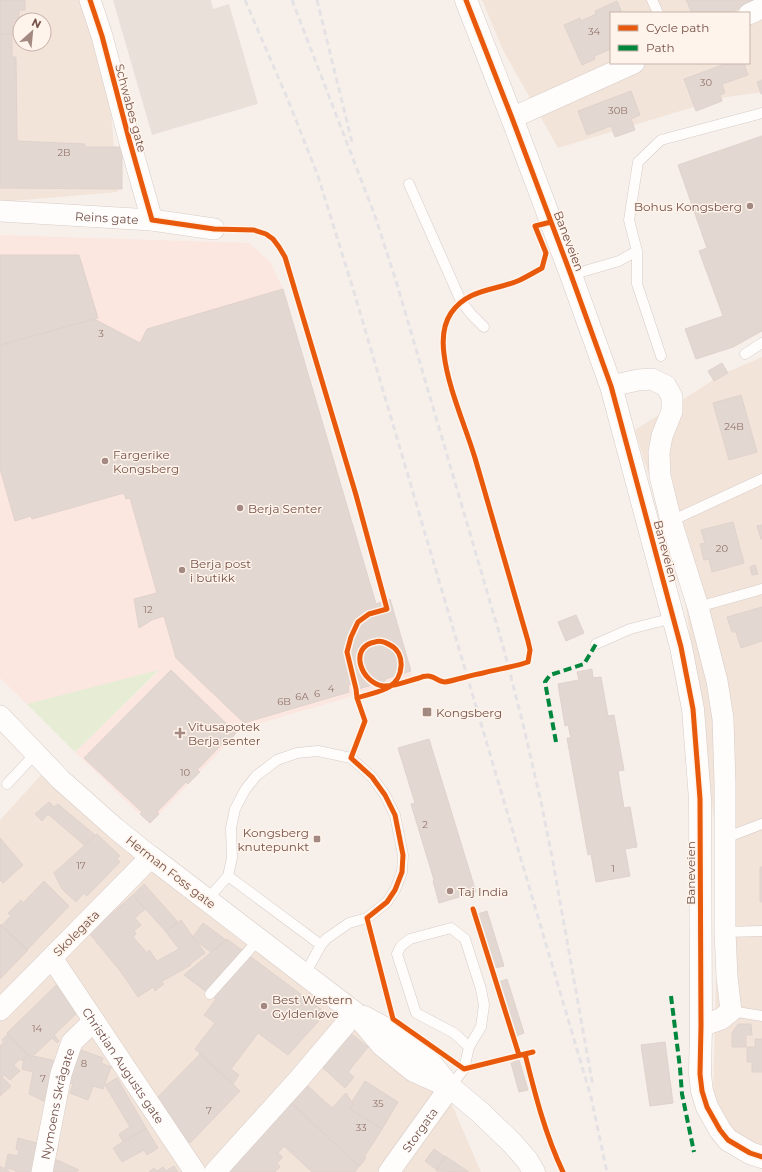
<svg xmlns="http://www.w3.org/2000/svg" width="762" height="1172" viewBox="0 0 762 1172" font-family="Montserrat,sans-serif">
  <rect width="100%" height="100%" fill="#f7f0ea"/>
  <path fill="#f3e4da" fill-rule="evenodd" d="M0,0h91l17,77 10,115 -118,10zM20,20h24v24h-24z
    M482,0h280v92l-35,5 -169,51 -55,-98zM611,13h138v50h-138z
    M762,357v812l-18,-17 -31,-53 3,-125 1,-129 -15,-125 -18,-126 -49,-164 88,-56z
    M43,773l30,32 84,71 52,35 237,180 35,81h-481v-352z"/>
  <path fill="#fbe6e0" d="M0,235l249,8 21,19 13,27 93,314 14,-4 21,72 2,7 -172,51 -91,95 -75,-72 84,-81 -132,33 -27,-26z"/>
  <path fill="#eae0da" d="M113,0h98l2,9 16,-5 29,100 -106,31z"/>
  <path fill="#e6edd4" d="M159,670l-84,82 -48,-48z"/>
  <path fill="#e3d7d1" stroke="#e0d2cc" d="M0,0h25v10h-6v12h-6v10l6,1v1h-19z
    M686,0h73l-30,13h-37z
    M617,1l5,12h-11v36l-17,7 1,3 -13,6 -18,-40 16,-7 1,3 15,-7 -1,-3z
    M0,34h12v23h4l1,84 68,3v3h37v42l-122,-1z
    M728,63h16l4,12 -26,9 3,9 -5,2 2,6 -26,10 -12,-32z
    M762,80v14h-1l-4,-12z
    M631,91l9,24 -9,4 4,11 -20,7 -4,-11 -24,9 -9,-24z
    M762,136v195l-29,16 -37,12 -11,-30 38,-13 -24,-65 8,-3 -29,-83z
    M0,255h79l19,63 -98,27z
    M283,289l93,315 14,-5 21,72 -26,8v2l-30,9 -2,-6 -5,1 1,7 -105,31 -68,-65 -12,-42 -12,4 -13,8 -5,-29 23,-6 -27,-95 -4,1 -2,-6 -92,26 -1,-3 -16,5 -15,-52v-124l94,-26 46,24 7,-14z
    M722,363l6,10 -14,8 -6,-10z
    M741,395l16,57 -28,8 -16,-57z
    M733,522l11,41 -32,9 -3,-13 -5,1 -4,-16 5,-1 -4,-13z
    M762,525v14h-1l-4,-13z
    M755,565l3,9 -6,1 -2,-8z
    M762,607v34l-21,7 -5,-16h-4l-5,-15z
    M576,615l8,18 -18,8 -8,-19z
    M592,669l1,9 8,-1 7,39 6,-1 10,55 -6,1 6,37 6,-1 7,40 -12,2 5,27 -34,6 -5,-28 -3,1 -21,-117h4l-3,-13 -3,1 -7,-42 21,-4 -2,-8z
    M171,670l65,63 -8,9 -2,-2 -29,30 3,2 -12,12 -2,-2 -29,30 2,2 -9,9 -10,-9 2,-2 -58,-54z
    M429,739l47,153 -37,11 -6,-22 1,-1 -23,-76 4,-1 -17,-55z
    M49,802l5,5 4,-3 37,31 -11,10 -36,-31 -6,7 -7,-7z
    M97,834l23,22 -3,3 3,3 -33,34 -3,-3 -8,9 -14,-13 -8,-16z
    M0,838l23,27 -20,18 -3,-3z
    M760,867h2v35h-2z
    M44,881l25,25 -42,44 -26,-24 10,-10 -3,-3 13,-13 2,3z
    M144,884l34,38 -12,10 -33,-37z
    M133,895l12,14 -10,9 6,7 -7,6 2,3 -3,3 14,16 2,-3 8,11 22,-12 -13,-17 15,-12 12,17 -1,1 5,4 8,11 -15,11 1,1 -30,17 3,2 -9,7 -2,-4 -15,10 -17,-25 -32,-39z
    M487,911l17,55 -9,2 -17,-54z
    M203,923l23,17 -15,12 -19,-14z
    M0,924l28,26 -28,29z
    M227,939l99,74 -38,42 -30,-22 -27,36 8,6 -6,9 -38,-35 20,-26 -11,-8 12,-16 -32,-24z
    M507,979l17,54 -8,3 -17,-54z
    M56,985l24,25 -26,25 5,6 -2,2 -5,-5 -21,20 -24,-25z
    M738,1024h13l1,11h-6v12h-14v-14z
    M349,1032l19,15 -20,25 6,5 -9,11 -23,-21z
    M8,1034l20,21 -6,6 -2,-2 -6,6 6,6 -10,9 -6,-5 -2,2 9,9 -11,10v-50l4,-4 -2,-2z
    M755,1039h7v33h-10v-10h-5v-15h8z
    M665,1042l8,61 -23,3 -9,-61z
    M73,1047l30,11 -2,5 10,4 -8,22 -10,-3 -5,14 -18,-7 3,-9 -11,-4z
    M200,1054l40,37 -50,52 -39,-39z
    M28,1055l3,3 2,-2 23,5 -8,42 -19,-9 4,-22 -11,-3 2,-10z
    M519,1060l9,30 -9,2 -8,-29z
    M117,1078l29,50 -23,14 -4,-8 11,-7 -25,-42z
    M365,1081l33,21 -16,27 -32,-20 3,-5 -1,-2z
    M308,1086l24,22 14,-15 7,11 -3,5 32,20 -18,28 2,1 -6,8 -6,-4 -62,-59 8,-8 -1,-1 6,-7 1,1z
    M291,1103l67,62 1,1 -4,6h-43l-28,-26 -6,7 5,4 -6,6 3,4 -5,5h-49z
    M146,1128l12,20 -11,7 -3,-5 -22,12 -9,-14z
    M18,1138l22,6 -5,28h-20l1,-2 -11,-2 3,-14 10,2 1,-6 -3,-1z
    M434,1149l11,8 -8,13 -12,-9z
    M48,1156l31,14 -3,2h-26z
    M445,1156l24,16 -33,-1z
    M0,1166l9,5 -1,1h-8z
    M174,1166l4,6h-29l5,-4 3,3 6,-4 3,4z"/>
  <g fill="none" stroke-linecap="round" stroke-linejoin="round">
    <g stroke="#d6cbc6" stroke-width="11">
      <path id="lane" d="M652,0l6,13
        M409,184l52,117 10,13 13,13
        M637,251v33l24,72
        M571,275l48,-14 18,-10 -8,-31 9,-58 23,-22 101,-27
        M745,354l17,-11
        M671,521l91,-42
        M698,607l64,-18
        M596,644l34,-15 43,-11
        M7,784l29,-31
        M725,838l37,-14
        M228,876l93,69
        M207,900l21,-24 4,-18 -1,-30 4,-19 10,-19 11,-14 21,-16 20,-7 21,-2 33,7 21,19 13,18 10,20 8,40 -1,17 -7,18 -8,12 -20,16 -18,5 -23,16 -5,6 -16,29
        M725,932l37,-1
        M210,994l49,-55
        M731,1011l31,5
        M450,1087l14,-18 5,-22 12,-20 3,-22 -3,-16 -16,-50 -14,-11 -41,11 -9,7 -4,8 19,59 38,20 15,14"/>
    </g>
    <g stroke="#d6cbc6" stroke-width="22">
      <g id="street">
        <path d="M90,0l12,36 27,103 23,81"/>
        <path d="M749,14l13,-6"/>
        <path d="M512,118l122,-55"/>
        <path id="s1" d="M0,211l152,9 62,9"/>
        <path d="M611,386l27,-6 14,-1 14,7 6,11v14l-10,25 -3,16 1,24 11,45 27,86 19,74 6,38 2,64v149l2,45 4,34 -10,8 -20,7"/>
        <path d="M0,716l61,64 54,48 36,29 -151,153"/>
        <path id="s2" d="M52,958l143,214"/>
        <path id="s3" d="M42,1172l19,-98 11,-32 22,-21"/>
        <path d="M215,1172l84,-93 56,-66"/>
        <path id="s4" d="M389,1172l61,-85"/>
      </g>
    </g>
    <g stroke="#d6cbc6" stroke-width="23">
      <path id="secondary" d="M466,0l46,118 59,157 40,111 70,261 12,62 7,90 1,227 -1,48 2,17 5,16 13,23 8,10 22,13 12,4
        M151,857l204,156 27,32 32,26 36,16
        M364,1017l28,15 32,23 26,32 31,26 31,30 15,17 7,12"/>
    </g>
    <use href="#lane" stroke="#fefdfc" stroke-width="10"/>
    <use href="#street" stroke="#fefdfc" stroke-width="21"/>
    <use href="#secondary" stroke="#fefdfc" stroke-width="22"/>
    <path stroke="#e4e2e5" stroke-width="3" stroke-dasharray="6 4" stroke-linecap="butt" d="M245,0l43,100 30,76 36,116 237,805 16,75
      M292,0l83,216 21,65 107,365 20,78 18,78 12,60 40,225
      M317,0l35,142"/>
    <path stroke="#00873e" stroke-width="4" stroke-dasharray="8 4" stroke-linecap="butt" d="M556,742l-11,-60 5,-7 34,-11 12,-20
      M671,996l9,72 2,26 12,58"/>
    <g stroke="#fff4eb" stroke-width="8">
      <path id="cycleway" d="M90,0l12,36 27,103 23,81 62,9 40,1 12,4 7,5 6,8 6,10 71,238 31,114 -18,5 -11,8 -7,15 -4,15 9,37 1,9 8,23 -14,37 21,19 13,18 10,20 8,40 -1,17 -7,18 -8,12 -20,16 26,101 71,50 69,-17
        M466,0l46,118 59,157 40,111 70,261 12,62 7,90 1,227 -1,48 2,17 5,16 13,23 8,10 22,13 12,4
        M357,698c8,-3 25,-6 32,-11 15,-9 17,-34 1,-42 -5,-3 -10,-5 -15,-3 -27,5 -14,41 8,44 11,1 25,-5 36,-8 2,-1 6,-2 9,-2 6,0 11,6 17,6 12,-2 26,-7 38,-9 15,-4 31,-6 45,-11l2,-12 -2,-9c-18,-61 -35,-122 -53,-183 -10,-33 -27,-70 -31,-104 -2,-15 -1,-29 7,-41 17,-25 45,-22 69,-33 8,-4 15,-8 22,-12l4,-15 -11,-27 16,-4
        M473,909l46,146
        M525,1054c10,40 20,80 38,118"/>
    </g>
    <use href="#cycleway" stroke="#e8590c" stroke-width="5"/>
  </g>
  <g fill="#a38981" stroke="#fff4eb" stroke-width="1.5">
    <circle cx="750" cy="206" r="4"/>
    <circle cx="105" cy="461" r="4"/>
    <circle cx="240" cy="508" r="4"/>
    <circle cx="182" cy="570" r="4"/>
    <rect x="422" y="707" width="10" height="10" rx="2"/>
    <path d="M178 727h4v4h4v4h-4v4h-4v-4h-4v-4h4z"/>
    <rect x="313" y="835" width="8" height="8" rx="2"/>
    <circle cx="450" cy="891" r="4"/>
    <circle cx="264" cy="1006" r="4"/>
  </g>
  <g text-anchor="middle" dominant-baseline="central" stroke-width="3" stroke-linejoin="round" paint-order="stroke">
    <g font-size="10" fill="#93766c">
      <text x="594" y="31">34</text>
      <text x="706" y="82">30</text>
      <text x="618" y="110">30B</text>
      <text x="64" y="152">2B</text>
      <text x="101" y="333">3</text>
      <text x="734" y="426">24B</text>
      <text x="722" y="548">20</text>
      <text x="148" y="609">12</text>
      <text x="331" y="688">4</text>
      <text x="317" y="693">6</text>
      <text x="302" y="696">6A</text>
      <text x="284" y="701">6B</text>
      <text x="185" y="772">10</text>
      <text x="425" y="824">2</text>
      <text x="81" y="865">17</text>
      <text x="613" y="868">1</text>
      <text x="37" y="1028">14</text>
      <text x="84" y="1063">8</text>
      <text x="43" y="1078">7</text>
      <text x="378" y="1103">35</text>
      <text x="209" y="1110">7</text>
      <text x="361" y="1127">33</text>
    </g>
    <g font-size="12" fill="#765248" stroke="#fff4eb">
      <text transform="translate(131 108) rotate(75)">Schwabes gate</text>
      <text stroke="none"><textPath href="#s1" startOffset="107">Reins gate</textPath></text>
      <text transform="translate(569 241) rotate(69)">Baneveien</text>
      <text transform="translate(666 551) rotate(75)">Baneveien</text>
      <text transform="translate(171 872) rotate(38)">Herman Foss gate</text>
      <text transform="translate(690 873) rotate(-90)">Baneveien</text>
      <text transform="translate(76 933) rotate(-45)">Skolegata</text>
      <text stroke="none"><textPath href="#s2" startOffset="129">Christian Augusts gate</textPath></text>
      <text stroke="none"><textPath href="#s3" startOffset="70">Nymoens Skrågate</textPath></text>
      <text stroke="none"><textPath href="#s4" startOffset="52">Storgata</textPath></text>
    </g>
    <g font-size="12" fill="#765248" stroke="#fff4eb" text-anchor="start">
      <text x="742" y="206" text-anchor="end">Bohus Kongsberg</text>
      <text x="113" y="454">Fargerike<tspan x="113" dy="14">Kongsberg</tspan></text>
      <text x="248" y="508">Berja Senter</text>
      <text x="190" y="563">Berja post<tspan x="190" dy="14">i butikk</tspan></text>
      <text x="436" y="712">Kongsberg</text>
      <text x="188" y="726">Vitusapotek<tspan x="188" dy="14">Berja senter</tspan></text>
      <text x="309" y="832" text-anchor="end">Kongsberg<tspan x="309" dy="14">knutepunkt</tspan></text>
      <text x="458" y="891">Taj India</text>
      <text x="272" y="999">Best Western<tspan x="272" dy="14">Gyldenløve</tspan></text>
    </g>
  </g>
  <rect x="610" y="12" width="140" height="52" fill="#fff4eb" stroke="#c8b3aa"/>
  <rect x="618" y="25" width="20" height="6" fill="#e8590c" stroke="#c8b3aa"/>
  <text x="646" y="32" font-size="12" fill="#765248">Cycle path</text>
  <rect x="618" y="45" width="20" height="6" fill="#00873e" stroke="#c8b3aa"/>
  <text x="646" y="52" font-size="12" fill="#765248">Path</text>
  <g transform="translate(32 32) rotate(27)"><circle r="19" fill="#fff4eb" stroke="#c8b3aa"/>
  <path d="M0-3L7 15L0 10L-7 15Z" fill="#a38981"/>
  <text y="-6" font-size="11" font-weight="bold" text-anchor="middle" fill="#765248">N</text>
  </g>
</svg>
